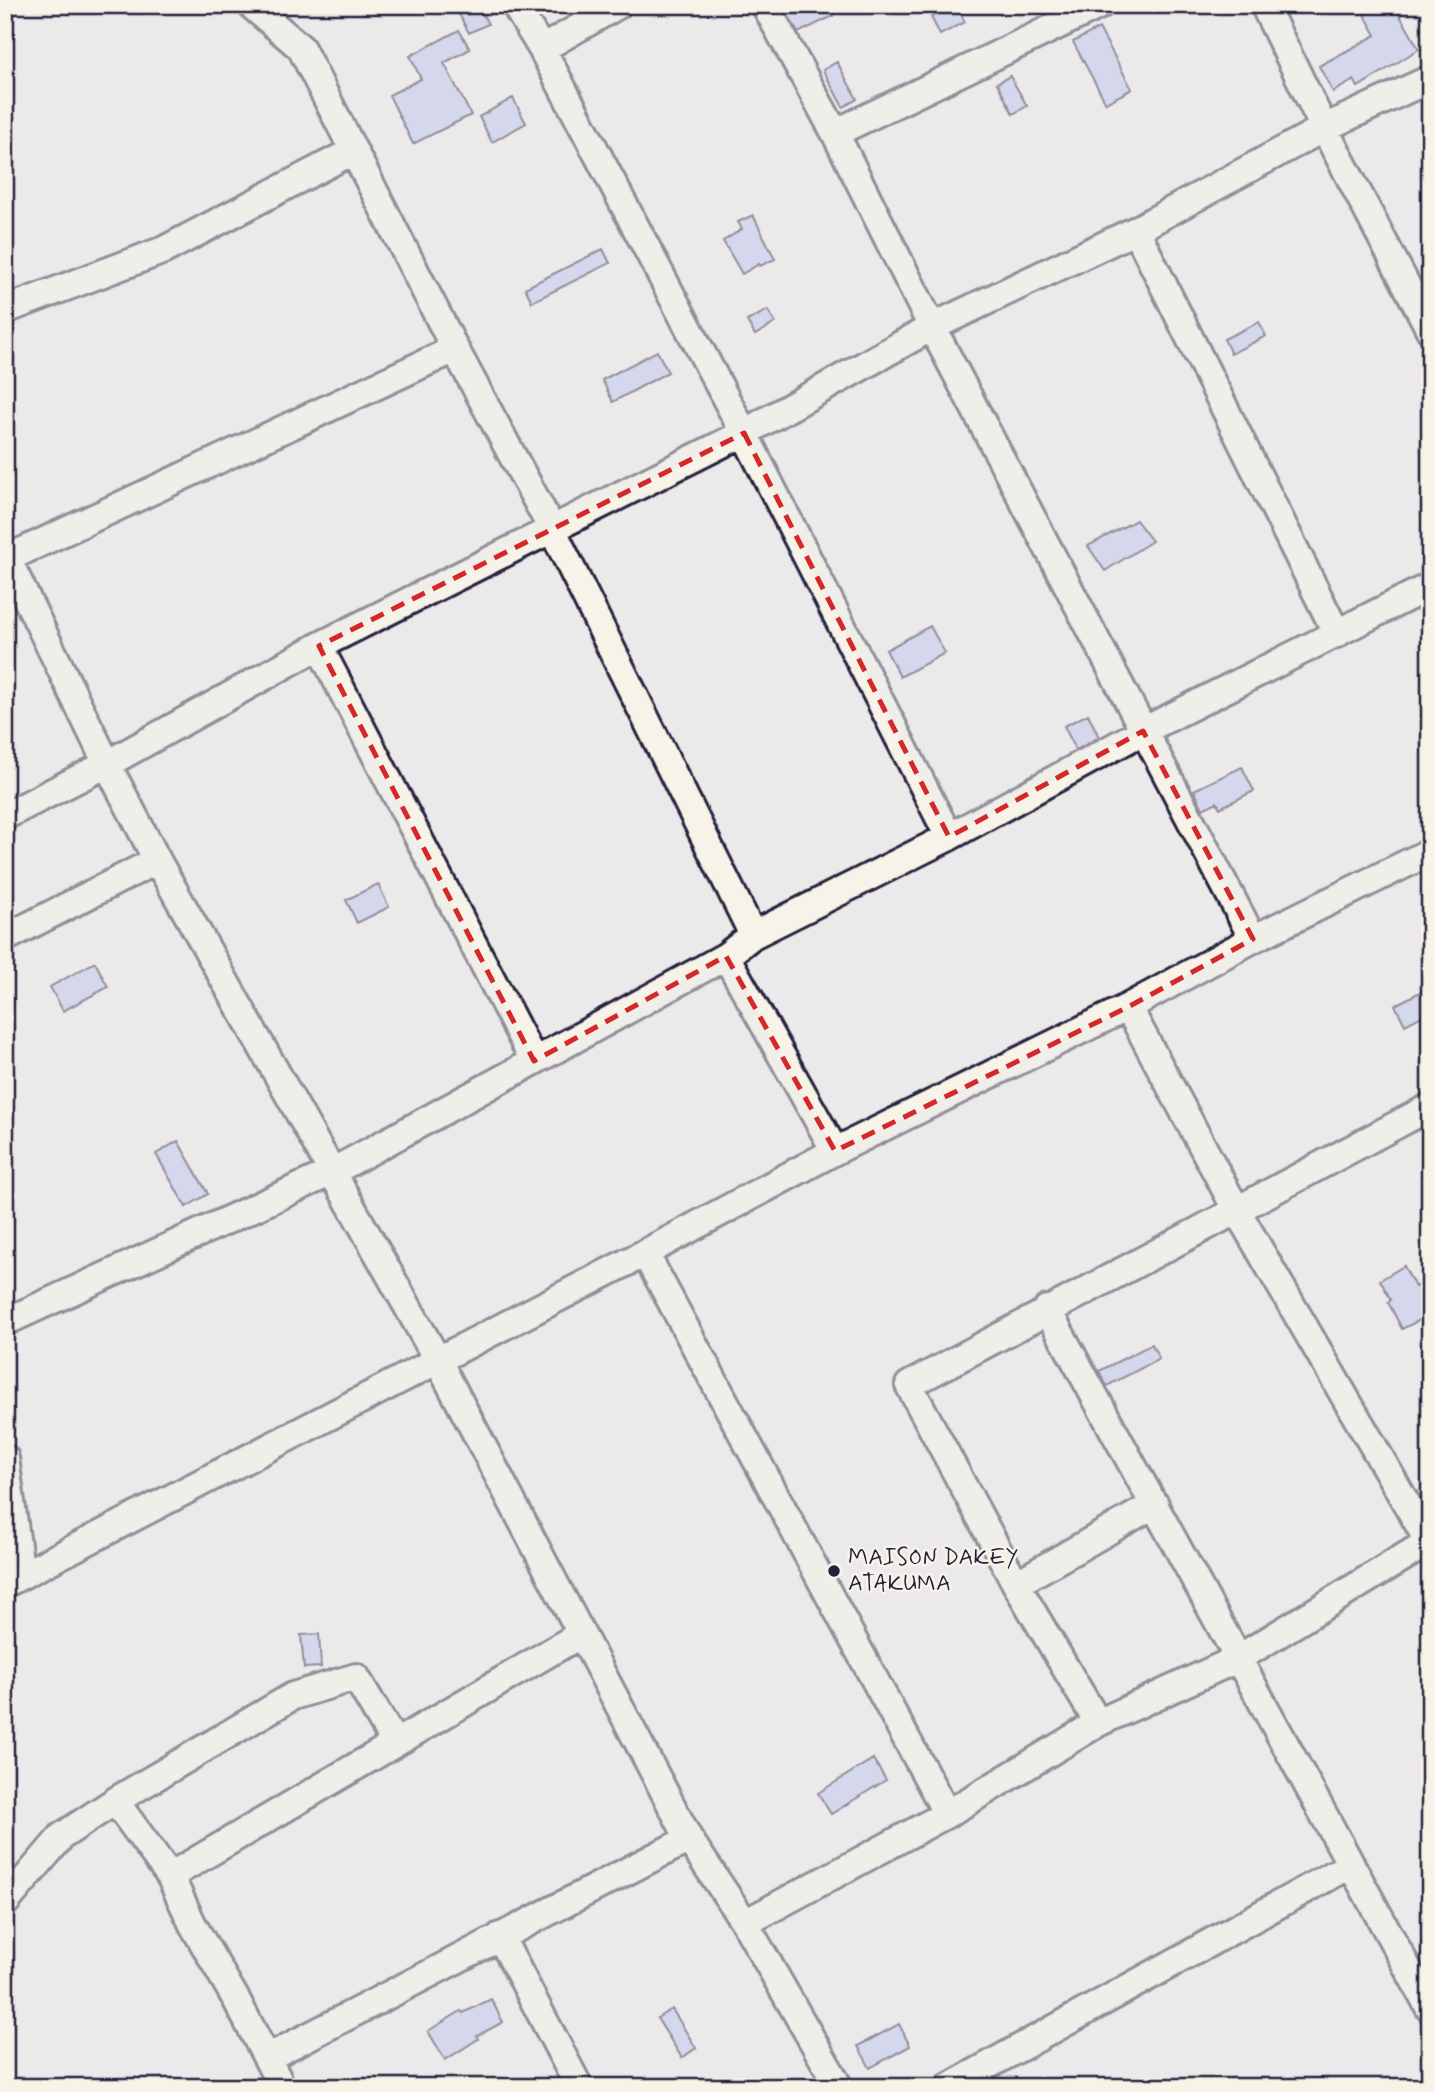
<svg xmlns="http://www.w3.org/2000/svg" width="1435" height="2092" viewBox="0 0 1435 2092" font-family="Mynerve,sans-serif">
  <rect width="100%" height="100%" fill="#ebe9ea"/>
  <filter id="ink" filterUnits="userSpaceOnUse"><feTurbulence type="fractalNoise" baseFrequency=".0143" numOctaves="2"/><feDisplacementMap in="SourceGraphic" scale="14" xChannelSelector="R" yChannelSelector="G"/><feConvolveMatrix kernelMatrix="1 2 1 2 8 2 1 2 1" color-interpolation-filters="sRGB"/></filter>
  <g filter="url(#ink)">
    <path fill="#bbc0f2" stroke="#22223b" stroke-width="2" d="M454,5h24l10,19 -19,9z
      M783,5h45l5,11 -35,17z
      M956,5l9,17 -25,13 -9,-18z
      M1359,5h35l25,44 -61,38 -4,-7 -21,12 -14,-26 57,-31z
      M1099,28l33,61 -26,14 -33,-61z
      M459,30l11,19 -26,14 27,52 -58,29 -24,-49 32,-16 -11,-23z
      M837,62l20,37 -14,8 -20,-37z
      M1010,76l17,30 -14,8 -16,-31z
      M513,98l13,25 -34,19 -13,-25z
      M753,215l22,44 -15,7 -1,-2 -17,10 -19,-33 19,-12 -4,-7z
      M603,249l7,14 -78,39 -7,-14z
      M768,310l7,13 -20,12 -8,-14z
      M1259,322l7,14 -35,18 -7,-15z
      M657,351l11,21 -55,30 -11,-22z
      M1136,520l16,21 -47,30 -17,-25z
      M930,626l15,27 -45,24 -14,-27z
      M1088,714l11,23 -23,13 -12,-24z
      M1242,767l12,24 -34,17 -3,-6 -14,7 -9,-19z
      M378,884l11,23 -32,16 -11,-23z
      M95,962l13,25 -45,24 -13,-24z
      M1430,987v25l-25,13 -10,-20z
      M178,1141l30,53 -22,13 -30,-53z
      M1404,1266l11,21 7,-3 8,15v16l-28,14 -14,-27 3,-2 -11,-20z
      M1152,1344l7,15 -52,27 -8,-15z
      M319,1634l2,33 -17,1 -3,-33z
      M873,1759l13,21 -55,34 -13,-21z
      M491,1999l12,23 -26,14 1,3 -33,21 -17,-29 33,-20 2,2z
      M672,2009l24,39 -14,10 -25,-40z
      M899,2024l11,22 -40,22 -12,-22z"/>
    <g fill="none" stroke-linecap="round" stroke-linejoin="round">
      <g stroke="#22223b" stroke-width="32">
        <path id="minor" d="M251,5l50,43 154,301 98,182 200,404
          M515,5l27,44 202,384 205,404
          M765,5l70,128 97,194 321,612
          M1264,5l60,123 106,202
          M542,49l76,-44
          M835,133l265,-128
          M1136,230l201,404
          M5,310l159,-60 189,-99
          M5,554l102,210 50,96 280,499 252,480 56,84 94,164
          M8,558l447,-209
          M319,646l215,415
          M5,816l102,-52 212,-118 425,-213 188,-106 204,-97 188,-102 106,-49
          M5,938l152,-78
          M726,956l109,195
          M1128,1007l108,202 194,335
          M645,1253l302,561
          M1047,1309l383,700
          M5,1322l327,-150 394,-216 27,-21 196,-98 194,-106 287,-145
          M5,1458l16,117
          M5,1584l640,-331 190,-102 293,-144 125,-68 177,-87
          M1016,1584l139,-80
          M1098,1723l-82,-139 -107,-199 521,-278
          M115,1801l55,75 23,49 44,76 45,86
          M170,1876l411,-242
          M5,1903l57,-67 53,-35 178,-105 63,-19 39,66
          M745,1923l202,-109 151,-91 141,-65 191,-117
          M500,1936l79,151
          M267,2058l422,-219
          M949,2087l401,-222"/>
      </g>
      <use href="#minor" stroke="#f7f3e8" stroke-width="26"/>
    </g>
  </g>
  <path d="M0 0H1435V2092H0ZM744,433l205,404 194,-106 110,208 -125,68 -293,144 -109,-195 -192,105 -215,-415z" fill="#ebe9ea" fill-opacity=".55" fill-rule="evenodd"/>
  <path fill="none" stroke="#d62828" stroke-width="5" stroke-dasharray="14 9" stroke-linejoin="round" d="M744,433l205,404 194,-106 110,208 -125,68 -293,144 -109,-195 -192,105 -215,-415z"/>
  <circle fill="#22223b" stroke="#f7f3e8" stroke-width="2.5" cx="834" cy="1571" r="7"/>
  <g text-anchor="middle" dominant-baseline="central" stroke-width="5" stroke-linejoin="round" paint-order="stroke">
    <g font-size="23" fill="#22223b" stroke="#f7f3e8" text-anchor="start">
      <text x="848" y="1558">MAISON DAKEY<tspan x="848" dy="26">ATAKUMA</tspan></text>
    </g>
  </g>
  <rect width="1435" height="2092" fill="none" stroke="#f7f3e8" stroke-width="28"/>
  <rect x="14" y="14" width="1407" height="2064" fill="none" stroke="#22223b" stroke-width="2.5" filter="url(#ink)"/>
</svg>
